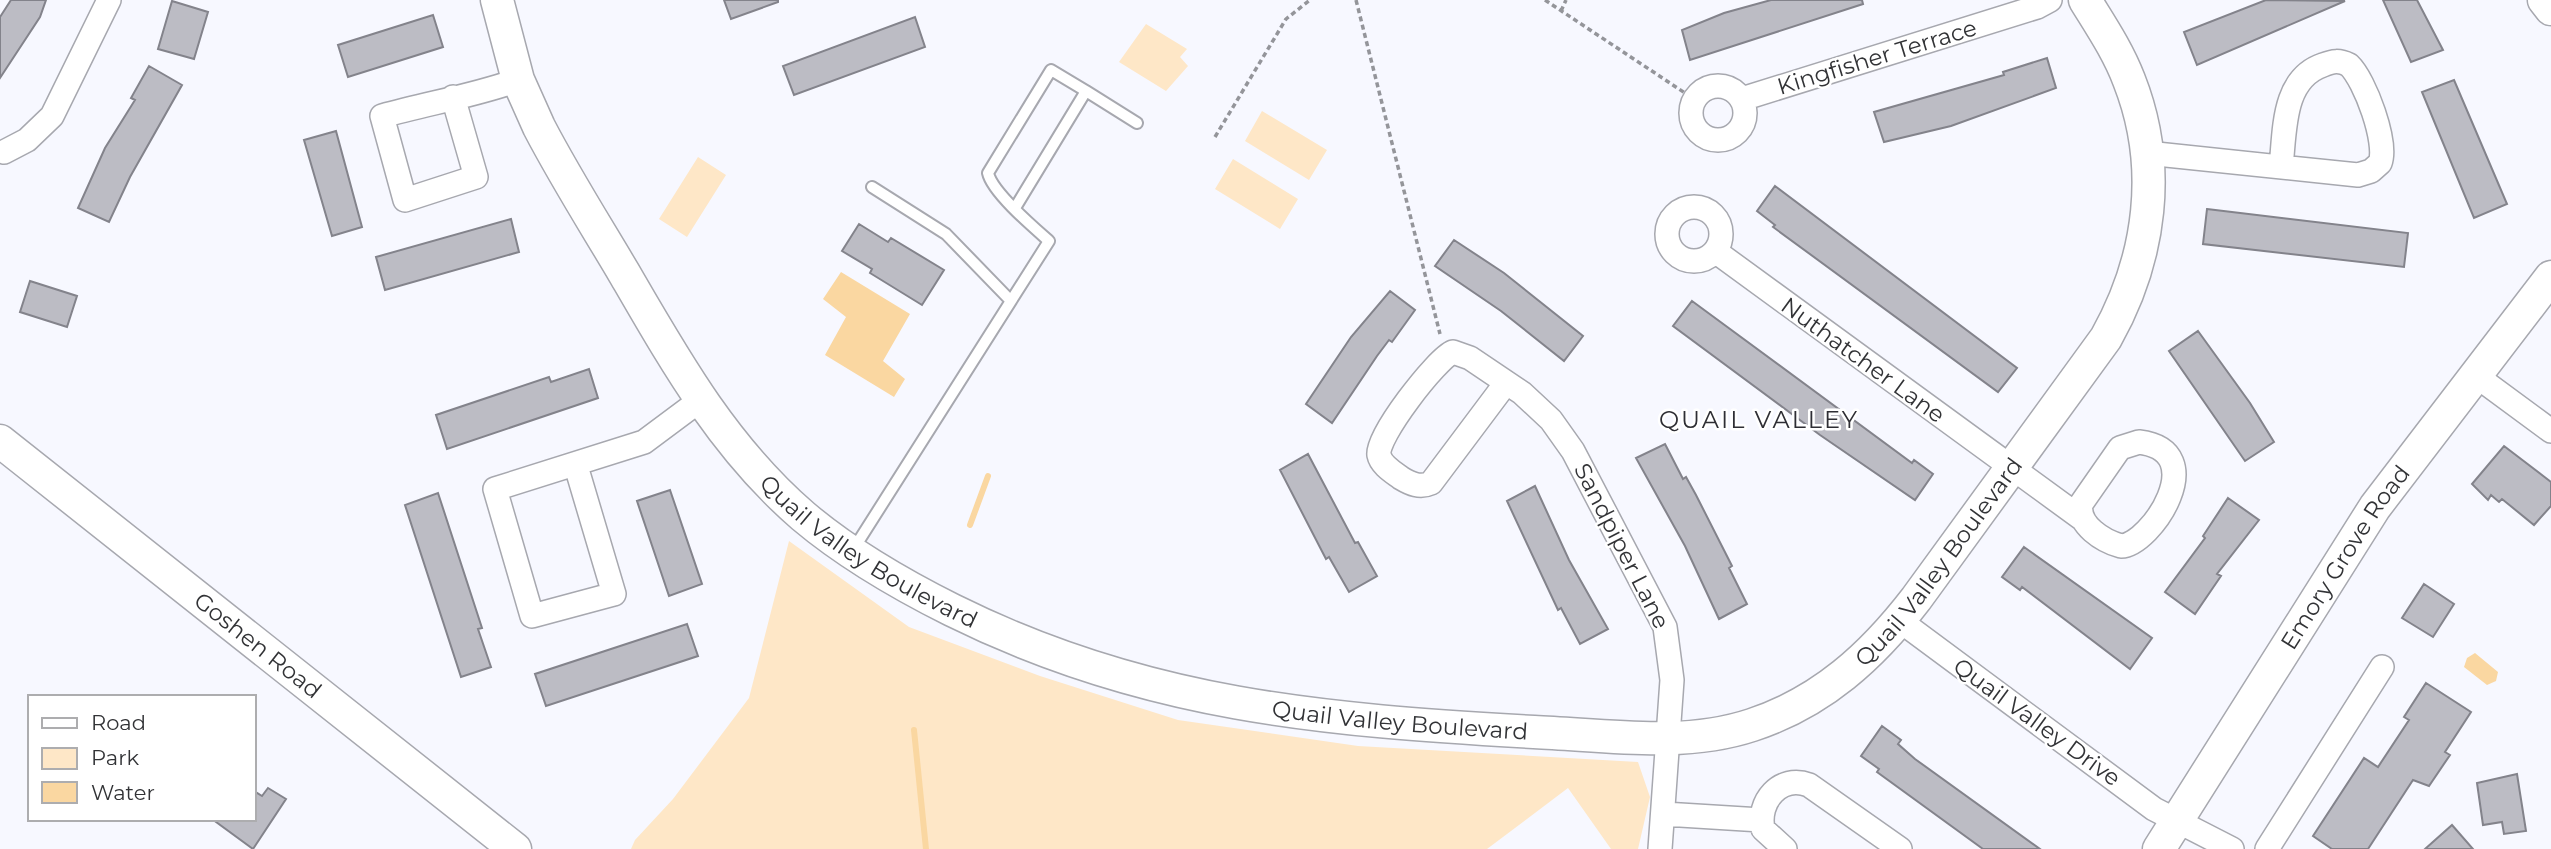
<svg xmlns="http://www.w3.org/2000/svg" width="2551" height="849" viewBox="0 0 2551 849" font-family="Montserrat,sans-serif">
  <rect width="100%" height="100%" fill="#f7f8ff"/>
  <path fill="#fee7c7" d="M1146,24l41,25 -7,8 8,9 -22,25 -47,-29z
    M1262,111l65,39 -18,30 -64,-39z
    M698,157l28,18 -39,62 -28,-18z
    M1233,159l65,40 -18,30 -65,-40z
    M789,541l120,86 131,49 138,44 180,26 280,16 12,35 -12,52h-27l-43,-61 -81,61h-856l4,-9 38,-41 76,-101z"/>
  <path fill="#fad7a1" d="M841,272l69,42 -27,47 22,18 -11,18 -69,-42 21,-38 -23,-18z
    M2475,653l23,19 -2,9 -9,4 -23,-18 3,-9z"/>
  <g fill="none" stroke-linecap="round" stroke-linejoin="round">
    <path stroke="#fad7a1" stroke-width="6" d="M970,525l18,-49
      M914,730l12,119"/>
  </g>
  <path fill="#bcbcc4" stroke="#83838b" stroke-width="2" d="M11,0h35l-6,17 -40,61v-61z
    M724,0h54v2l-47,17z
    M1771,0h91l1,4 -173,56 -8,-30 42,-17z
    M2266,0l79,1 -148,64 -13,-33z
    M2383,0h34l26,50 -32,12z
    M172,1l36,11 -14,47 -36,-10z
    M433,15l10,32 -95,30 -10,-32z
    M915,17l10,30 -131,48 -11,-29z
    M2047,58l9,30 -105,38 -67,16 -10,-30 130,-37 -1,-3z
    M149,66l33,19 -52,92 -21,45 -31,-14 27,-60 30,-48 -4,-2z
    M2454,80l53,124 -33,14 -52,-126z
    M336,131l26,96 -30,9 -28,-96z
    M1775,186l242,182 -19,24 -225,-165 2,-2 -18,-14z
    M2207,209l201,24 -4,34 -201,-23z
    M511,219l8,33 -134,38 -9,-33z
    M859,224l29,18 3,-4 53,32 -22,35 -52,-32 2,-4 -30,-18z
    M1454,240l50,33 79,63 -19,25 -63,-50 -66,-45z
    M30,281l47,15 -10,31 -47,-15z
    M1390,291l25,19 -23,32 -3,-2 -12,16 -45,67 -26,-19 45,-67z
    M1692,301l220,162 2,-3 19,14 -18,26 -95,-65 -147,-109z
    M2198,331l52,72 24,39 -29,19 -76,-110z
    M589,369l9,29 -151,51 -11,-34 113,-38 2,5z
    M1665,444l18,35 3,-2 10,18 36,71 -3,2 18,36 -28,15 -34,-73 -49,-88z
    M2504,446l47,36v24l-17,19 -32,-26 -3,3 -8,-7 -3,5 -16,-16z
    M1308,454l47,89 3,-1 19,34 -28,16 -20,-35 -3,2 -46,-89z
    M1535,486l34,74 39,69 -28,15 -19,-36 -3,2 -51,-109z
    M670,490l32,94 -33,12 -32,-95z
    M438,493l44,135 -4,1 13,38 -30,10 -56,-172z
    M2228,498l31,22 -42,54 4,2 -26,38 -30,-22 40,-54 -2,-2z
    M2024,547l128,91 -22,31 -108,-82 -2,3 -18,-13z
    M2424,584l30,20 -21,33 -31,-19z
    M687,624l11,32 -152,50 -11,-32z
    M2426,683l45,29 -26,40 5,3 -21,31 -16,-6 -45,69h-36l-19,-13 51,-78 14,9 31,-47 -5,-3z
    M1882,726l19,14 -3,4 17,15 125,90h-57l-106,-77 2,-3 -18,-13z
    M2517,774l9,57 -22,3 -2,-12 -19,3 -6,-42z
    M268,788l18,11 -33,50 -41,-30h42v-28l8,5z
    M2452,825l21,24h-48z"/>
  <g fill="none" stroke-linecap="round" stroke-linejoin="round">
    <g stroke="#a7a8af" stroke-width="14">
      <path id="lane" d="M1086,91l51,32
        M872,187l74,47 65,67
        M853,550l196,-309c-16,-14 -57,-49 -61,-68l63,-103 35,21 -71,117"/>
    </g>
    <g stroke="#a7a8af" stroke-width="26">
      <path id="street" d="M1691 113a27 27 0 1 1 54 0a27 27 0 1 1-54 0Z
        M453,97l23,80 -71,23 -23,-84c46,-13 92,-20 136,-36
        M1742,99l295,-92 13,-7
        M4,152l23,-12 25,-24 57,-116
        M2147,153l211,22 13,-4 9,-8c8,-20 -15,-83 -31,-98 -10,-5 -16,-4 -26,0 -41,14 -38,66 -42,102
        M1667 234a27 27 0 1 1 54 0a27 27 0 1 1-54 0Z
        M1715,251l366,267
        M2475,375l76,56
        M1506,383l-75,100c-11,5 -20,1 -30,-5 -8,-6 -20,-13 -22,-23 -4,-17 58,-97 74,-103l17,6 46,31 6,4 29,27 22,31 92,176 7,53 -12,169
        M2139,442c74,9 12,103 -18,104 -18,-5 -44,-21 -40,-42l39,-56z
        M576,466l38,128 -82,22 -37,-127 149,-47 55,-41
        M1899,620l255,189 78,40
        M1664,814l97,6
        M1785,849l-22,-20c-6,-27 17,-55 46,-44l91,64
        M2267,849l115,-182"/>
    </g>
    <g stroke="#a7a8af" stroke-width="35">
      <g id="secondary">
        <path id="s1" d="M497,0l21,80 21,47c26,50 56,97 85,146 51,88 100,175 179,243 45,38 97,68 149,94 193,96 372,110 582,122 71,3 149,16 218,-7 70,-23 120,-69 164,-126l190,-261c45,-80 57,-172 23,-258 -11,-29 -28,-54 -44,-80"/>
        <path d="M2544,0l7,9"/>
        <path id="s2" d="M0,441l515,408"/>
        <path id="s3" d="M2159,849l216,-342 176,-230"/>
      </g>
    </g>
    <path stroke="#94959a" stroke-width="3.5" stroke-dasharray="5 3.5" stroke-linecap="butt" d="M1356,0l84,334
      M1545,0l149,99
      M1561,11l5,-11
      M1215,137l71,-118 24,-19"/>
    <use href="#lane" stroke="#fff" stroke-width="10"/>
    <use href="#street" stroke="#fff" stroke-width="23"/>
    <use href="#secondary" stroke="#fff" stroke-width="32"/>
  </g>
  <g text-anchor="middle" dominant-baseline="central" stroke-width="5" stroke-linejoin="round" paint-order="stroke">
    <g font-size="23" fill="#323336" stroke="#fff">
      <text transform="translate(1877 57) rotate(-17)">Kingfisher Terrace</text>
      <text transform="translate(1863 360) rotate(36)">Nuthatcher Lane</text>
      <text transform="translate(1622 546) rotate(63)">Sandpiper Lane</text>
      <text stroke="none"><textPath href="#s1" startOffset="681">Quail Valley Boulevard</textPath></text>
      <text stroke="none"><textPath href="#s3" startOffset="346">Emory Grove Road</textPath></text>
      <text stroke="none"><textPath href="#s1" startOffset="1855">Quail Valley Boulevard</textPath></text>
      <text stroke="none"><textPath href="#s2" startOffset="329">Goshen Road</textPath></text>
      <text stroke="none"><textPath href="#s1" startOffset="1248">Quail Valley Boulevard</textPath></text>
      <text transform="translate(2037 722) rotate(36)">Quail Valley Drive</text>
    </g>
    <g font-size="24" letter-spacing="2" fill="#2e2e34" stroke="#fff">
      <text x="1759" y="419">QUAIL VALLEY</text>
    </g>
  </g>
  <rect x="28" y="695" width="228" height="126" fill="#ffffff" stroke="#adadaf" stroke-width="2"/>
  <rect x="42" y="718" width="35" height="10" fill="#ffffff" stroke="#adadaf" stroke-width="2"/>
  <text x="91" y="730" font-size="21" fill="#323336">Road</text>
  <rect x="42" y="748" width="35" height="21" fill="#fee7c7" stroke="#adadaf" stroke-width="2"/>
  <text x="91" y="765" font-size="21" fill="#323336">Park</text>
  <rect x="42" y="782" width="35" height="21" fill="#fad7a1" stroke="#adadaf" stroke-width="2"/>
  <text x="91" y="800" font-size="21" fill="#323336">Water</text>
</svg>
